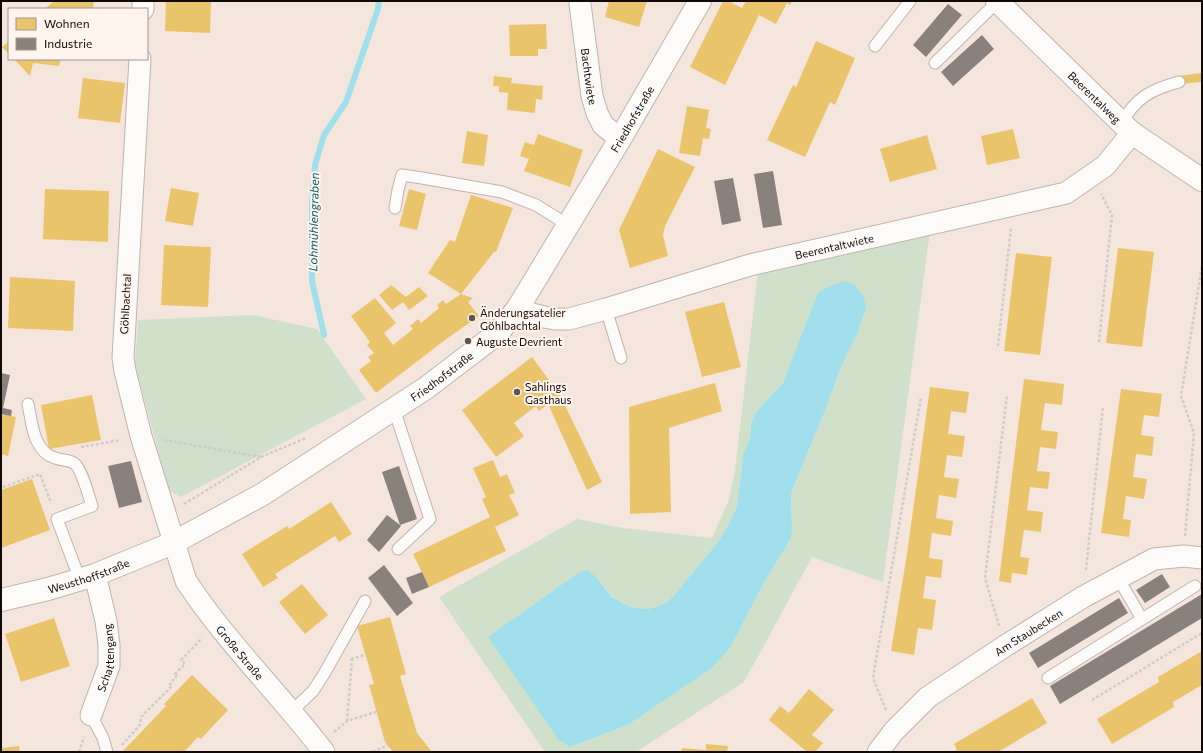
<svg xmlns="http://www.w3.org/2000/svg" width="1203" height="753" viewBox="0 0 1203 753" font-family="Commissioner,sans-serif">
  <rect width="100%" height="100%" fill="#f4e6dd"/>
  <path fill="#d0e0cb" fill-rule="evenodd" d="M931,224l-48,358 -71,-25 -68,125 -108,70h-91l-106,-155 138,-78 46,9 89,10 16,-36 7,-31 24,-209zM857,334l-16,33 -17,46 -33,80 1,39 -1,6 -29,48 -32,62 -18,20 -84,57 -58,22 27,-169 16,19 17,10 19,2 17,-6 11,-11 41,-50 10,-16 9,-20 5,-39 1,-13 8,-18v-12l6,-13 26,-28 5,-11z
    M253,315l64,14 49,70 -185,98 -12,-6 -34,-126 3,-45z"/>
  <path fill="#a1dfec" d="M844,281l10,3 10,13 2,10 -9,27 -16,33 -17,46 -33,80 1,39 -1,6 -29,48 -32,62 -18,20 -84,57 -58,22 -12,-8 -70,-102 92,-65 8,-2 9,8 15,19 18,10 19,2 17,-6 11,-11 41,-50 10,-16 9,-20 5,-39 1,-13 8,-18v-12l6,-13 26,-28 35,-90 14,-8z"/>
  <path fill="#e9c46a" d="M54,1h40l-1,8h-48z
    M166,1h45l-1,32 -45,-2z
    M609,1h38l-8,26 -34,-10z
    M723,1h5l14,7 4,-7h46l-2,4 -3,-2 -11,21 -17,-9 -34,70 -35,-18z
    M546,24l1,25h-9v7h-28l-1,-31z
    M9,41v13l-7,-7z
    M816,41l39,17 -20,47 -5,-3 -25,55 -38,-17 26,-55 3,2z
    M14,59h47l-2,7 -26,-3 -3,13z
    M1202,73v9l-23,2 -1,-8z
    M494,76l18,2 -1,5 32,3 -1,14 -6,-1 -1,14 -28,-3 1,-17 -9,-1v-6h-6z
    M83,78l42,5 -5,40 -42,-5z
    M687,106l22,4 -3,18 5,1 -2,10 -6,-1 -3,18 -21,-3z
    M1013,129l7,29 -33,7 -6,-29z
    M467,131l21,4 -4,31 -22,-3z
    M538,134l45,16 -13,37 -46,-16 5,-12 -9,-3 5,-14 9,3z
    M927,135l10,34 -47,13 -10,-33z
    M658,149l37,18 -30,59 -2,9 5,21 -38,12 -11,-38z
    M171,188l28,5 -6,33 -28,-5z
    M45,189l64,2 -1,51 -65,-3z
    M409,189l17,5 -9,36 -18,-4z
    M471,195l42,13 -17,44h-2l-33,42 12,4 -5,4 11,14 -34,24 -69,53 -17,-23 12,-9 -3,-4 6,-4 -7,-8 3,-3 -19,-26 24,-18 21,25 -12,10 9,12 20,-16 -3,-3 8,-7 3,4 18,-15 -2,-3 6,-5 3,4 15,-10 -33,-21 22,-33 5,2z
    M164,245l47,2 -3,60 -47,-2z
    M1118,248l36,4 -12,95 -36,-4z
    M1016,253l36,4 -12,98 -36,-4z
    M10,277l65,4 -2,50 -65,-3z
    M391,285l15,12 13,-10 9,9 -19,14 -6,-8 -11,8 -13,-15z
    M724,302l17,65 -39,10 -17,-65z
    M532,357l28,38 42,87 -15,8 -39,-86 -9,7 -3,-5 -22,17 10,13 -28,21 -34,-47z
    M1024,379l40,5 -2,21 -17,-2 -4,27 17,2 -2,17 -16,-2 -3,24 13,1 -2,17 -18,-2 -3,23 16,2 -2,20 -17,-2 -4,27 9,1 -2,17 -15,-2 -1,10 -12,-2z
    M715,383l7,28 -53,17 2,84 -41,2 -1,-107z
    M930,387l39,5 -3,21 -15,-2 -3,23 17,2 -3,21 -15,-2 -3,22 15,2 -3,19 -17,-3 -3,23 17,3 -2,15 -19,-3 -3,25 14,2 -2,18 -15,-2 -3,22 13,2 -4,30 -14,-2 -4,27 -23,-4 16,-97z
    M1121,389l41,5 -3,23 -15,-2 -3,20 13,2 -2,19 -16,-2 -3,23 14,2 -3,20 -18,-3 -3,23 8,1 -2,17 -28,-4z
    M92,395l9,45 -52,9 -8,-44z
    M1,414l15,3 -8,39 -7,-2z
    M493,460l7,17 7,-3 8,19 -6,2 10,20 -24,12 11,24 -77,36 -16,-33 77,-37 -8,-18 4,-2 -13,-29z
    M32,479l18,51 -49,18v-58z
    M331,502l21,32 -13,8 -4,-6 -60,38 3,4 -15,9 -21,-33 45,-28 2,3z
    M302,584l26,31 -23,19 -26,-32z
    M390,617l16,57 -6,2 17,57 15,19h-39l-8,-10 -16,-57 5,-1 -17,-58z
    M54,618l16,48 -49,16 -16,-48z
    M1202,651v34l-29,17 1,5 -62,37 -15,-25 62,-37 -1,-5z
    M192,675l36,35 -27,29 -3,-2 -14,15h-62l44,-46 -2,-2z
    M809,689l25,21 -22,25 11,8 -8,9h-8l-38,-32 11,-14 9,7z
    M1032,698l15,25 -49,29h-45l4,-2 -3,-6z
    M706,744l22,2 -1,6h-46l1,-4 24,2z
    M19,746l1,6h-19v-4z"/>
  <path fill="#8a817c" d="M948,4l14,11 -36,42 -13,-12z
    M982,35l12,14 -41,37 -12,-14z
    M773,171l9,54 -19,3 -9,-54z
    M733,178l8,43 -19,4 -8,-44z
    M1,373l9,2 -7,33 9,2 -1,6 -10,-2z
    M131,461l11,41 -23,6 -11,-42z
    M399,466l18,53 -17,6 1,1 -22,26 -12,-12 20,-25 13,10 -18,-53z
    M384,565l29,38 -16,13 -29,-38z
    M422,572l7,15 -17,7 -6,-16z
    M1162,574l8,13 -25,16 -9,-13z
    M1202,594v24l-142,86 -10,-18z
    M1119,598l9,15 -90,55 -9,-15z"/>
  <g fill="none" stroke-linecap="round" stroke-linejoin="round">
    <path stroke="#a1dfec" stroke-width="6" d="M324,335l-12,-54v-78l3,-38 9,-30 22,-33 32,-93 1,-8"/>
    <g stroke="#bfb4ae" stroke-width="13">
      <path id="lane" d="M875,46l35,-45
        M935,63l62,-61
        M1122,123c13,-25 30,-34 57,-41
        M395,208l3,-18 4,-15 20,3 80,14 34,13 32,20
        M606,309l15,49
        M28,404c4,19 5,47 27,54 7,3 14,1 20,6 7,6 14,33 17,42l-35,13 23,61
        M394,409l36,110 -32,30
        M1118,578l24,41
        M1048,678l147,-92
        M292,711l21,-20 11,-17 41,-73
        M91,715l12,23 4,14"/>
    </g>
    <g stroke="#bfb4ae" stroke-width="23">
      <g id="street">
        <path id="s1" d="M580,4l12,92 5,17 6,12 17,14"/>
        <path d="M143,9v-8"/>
        <path id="s2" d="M140,59l-17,299 2,13 16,65 45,145c40,61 94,113 138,171"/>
        <path id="s3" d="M518,308l14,6 12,3 11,2h14l37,-10 144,-44 316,-72 39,-27 27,-33"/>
        <path id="s4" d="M91,715l18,-49v-21l-3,-24 -11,-46"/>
        <path id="s5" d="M878,752l16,-21 34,-34 77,-51 78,-49 71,-38 30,-3 18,2"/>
      </g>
    </g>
    <g stroke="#bfb4ae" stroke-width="24">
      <g id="secondary">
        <path id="s6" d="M997,1l135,132 70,47"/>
        <path id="s7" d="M1,600l47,-11 47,-14 78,-32 90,-49 163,-106 72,-55 20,-25 102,-169 80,-138"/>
      </g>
    </g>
    <path stroke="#cfccc9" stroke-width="2.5" stroke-dasharray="3 2" stroke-linecap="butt" d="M1099,342l13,-127 -11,-21
      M998,346l13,-118
      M164,440l97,17
      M81,447l40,-7
      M3,487l37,-13 11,29
      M184,504l77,-47 45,-19
      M1185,536l9,-103 -13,-37 21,-130
      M1086,570l17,-164
      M999,626l-14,-48 22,-183
      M351,659l14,-4
      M1092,700l110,-67
      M886,710l-13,-32 48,-281
      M347,721l5,-62
      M334,732l13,-11 29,-9
      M122,745l18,-20 1,-8 31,-31 -2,-2 7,-9 -2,-1 10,-10 -4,-4 21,-22
      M79,752l5,-15
      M373,752l15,-7"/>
    <use href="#lane" stroke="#fdfbfa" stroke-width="11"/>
    <use href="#street" stroke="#fdfbfa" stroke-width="21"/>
    <use href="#secondary" stroke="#fdfbfa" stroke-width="22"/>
  </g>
  <g fill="#605651" stroke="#fff5ee" stroke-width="1.5">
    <circle cx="472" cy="318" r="4"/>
    <circle cx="468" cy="341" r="4"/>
    <circle cx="517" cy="392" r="4"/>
  </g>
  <g text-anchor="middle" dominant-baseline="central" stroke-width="4" stroke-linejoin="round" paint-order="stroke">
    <g font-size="11" fill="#110905" stroke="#fff5ee">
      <text stroke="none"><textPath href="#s1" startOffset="73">Bachtwiete</textPath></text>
      <text stroke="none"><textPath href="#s6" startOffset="137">Beerentalweg</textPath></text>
      <text stroke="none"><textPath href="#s7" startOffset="822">Friedhofstraße</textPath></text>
      <text stroke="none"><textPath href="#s3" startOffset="328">Beerentaltwiete</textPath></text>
      <text transform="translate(125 304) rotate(-87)">Göhlbachtal</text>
      <text stroke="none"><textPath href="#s7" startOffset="498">Friedhofstraße</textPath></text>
      <text stroke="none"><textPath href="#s7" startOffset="91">Weusthoffstraße</textPath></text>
      <text stroke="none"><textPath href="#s5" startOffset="194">Am Staubecken</textPath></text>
      <text stroke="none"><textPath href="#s2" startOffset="621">Große Straße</textPath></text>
      <text stroke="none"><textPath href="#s4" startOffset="60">Schattengang</textPath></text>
    </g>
    <g font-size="11" fill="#110905" stroke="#fff5ee" text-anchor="start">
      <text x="480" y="312">Änderungsatelier<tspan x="480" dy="13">Göhlbachtal</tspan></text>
      <text x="476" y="341">Auguste Devrient</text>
      <text x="525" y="386">Sahlings<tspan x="525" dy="13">Gasthaus</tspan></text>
    </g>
    <g font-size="12" font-style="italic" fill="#075c6b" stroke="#fff5ee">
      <text transform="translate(313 222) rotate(-89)">Lohmühlengraben</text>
    </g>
  </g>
  <rect width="1203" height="753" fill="none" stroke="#110905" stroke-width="4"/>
  <rect x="8" y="8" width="140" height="52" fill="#fff5ee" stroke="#a09791"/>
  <rect x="16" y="18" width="20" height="12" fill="#e9c46a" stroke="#a09791"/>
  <text x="44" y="28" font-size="12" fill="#110905">Wohnen</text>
  <rect x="16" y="38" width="20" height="12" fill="#8a817c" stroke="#a09791"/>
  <text x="44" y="48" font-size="12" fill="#110905">Industrie</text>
</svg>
